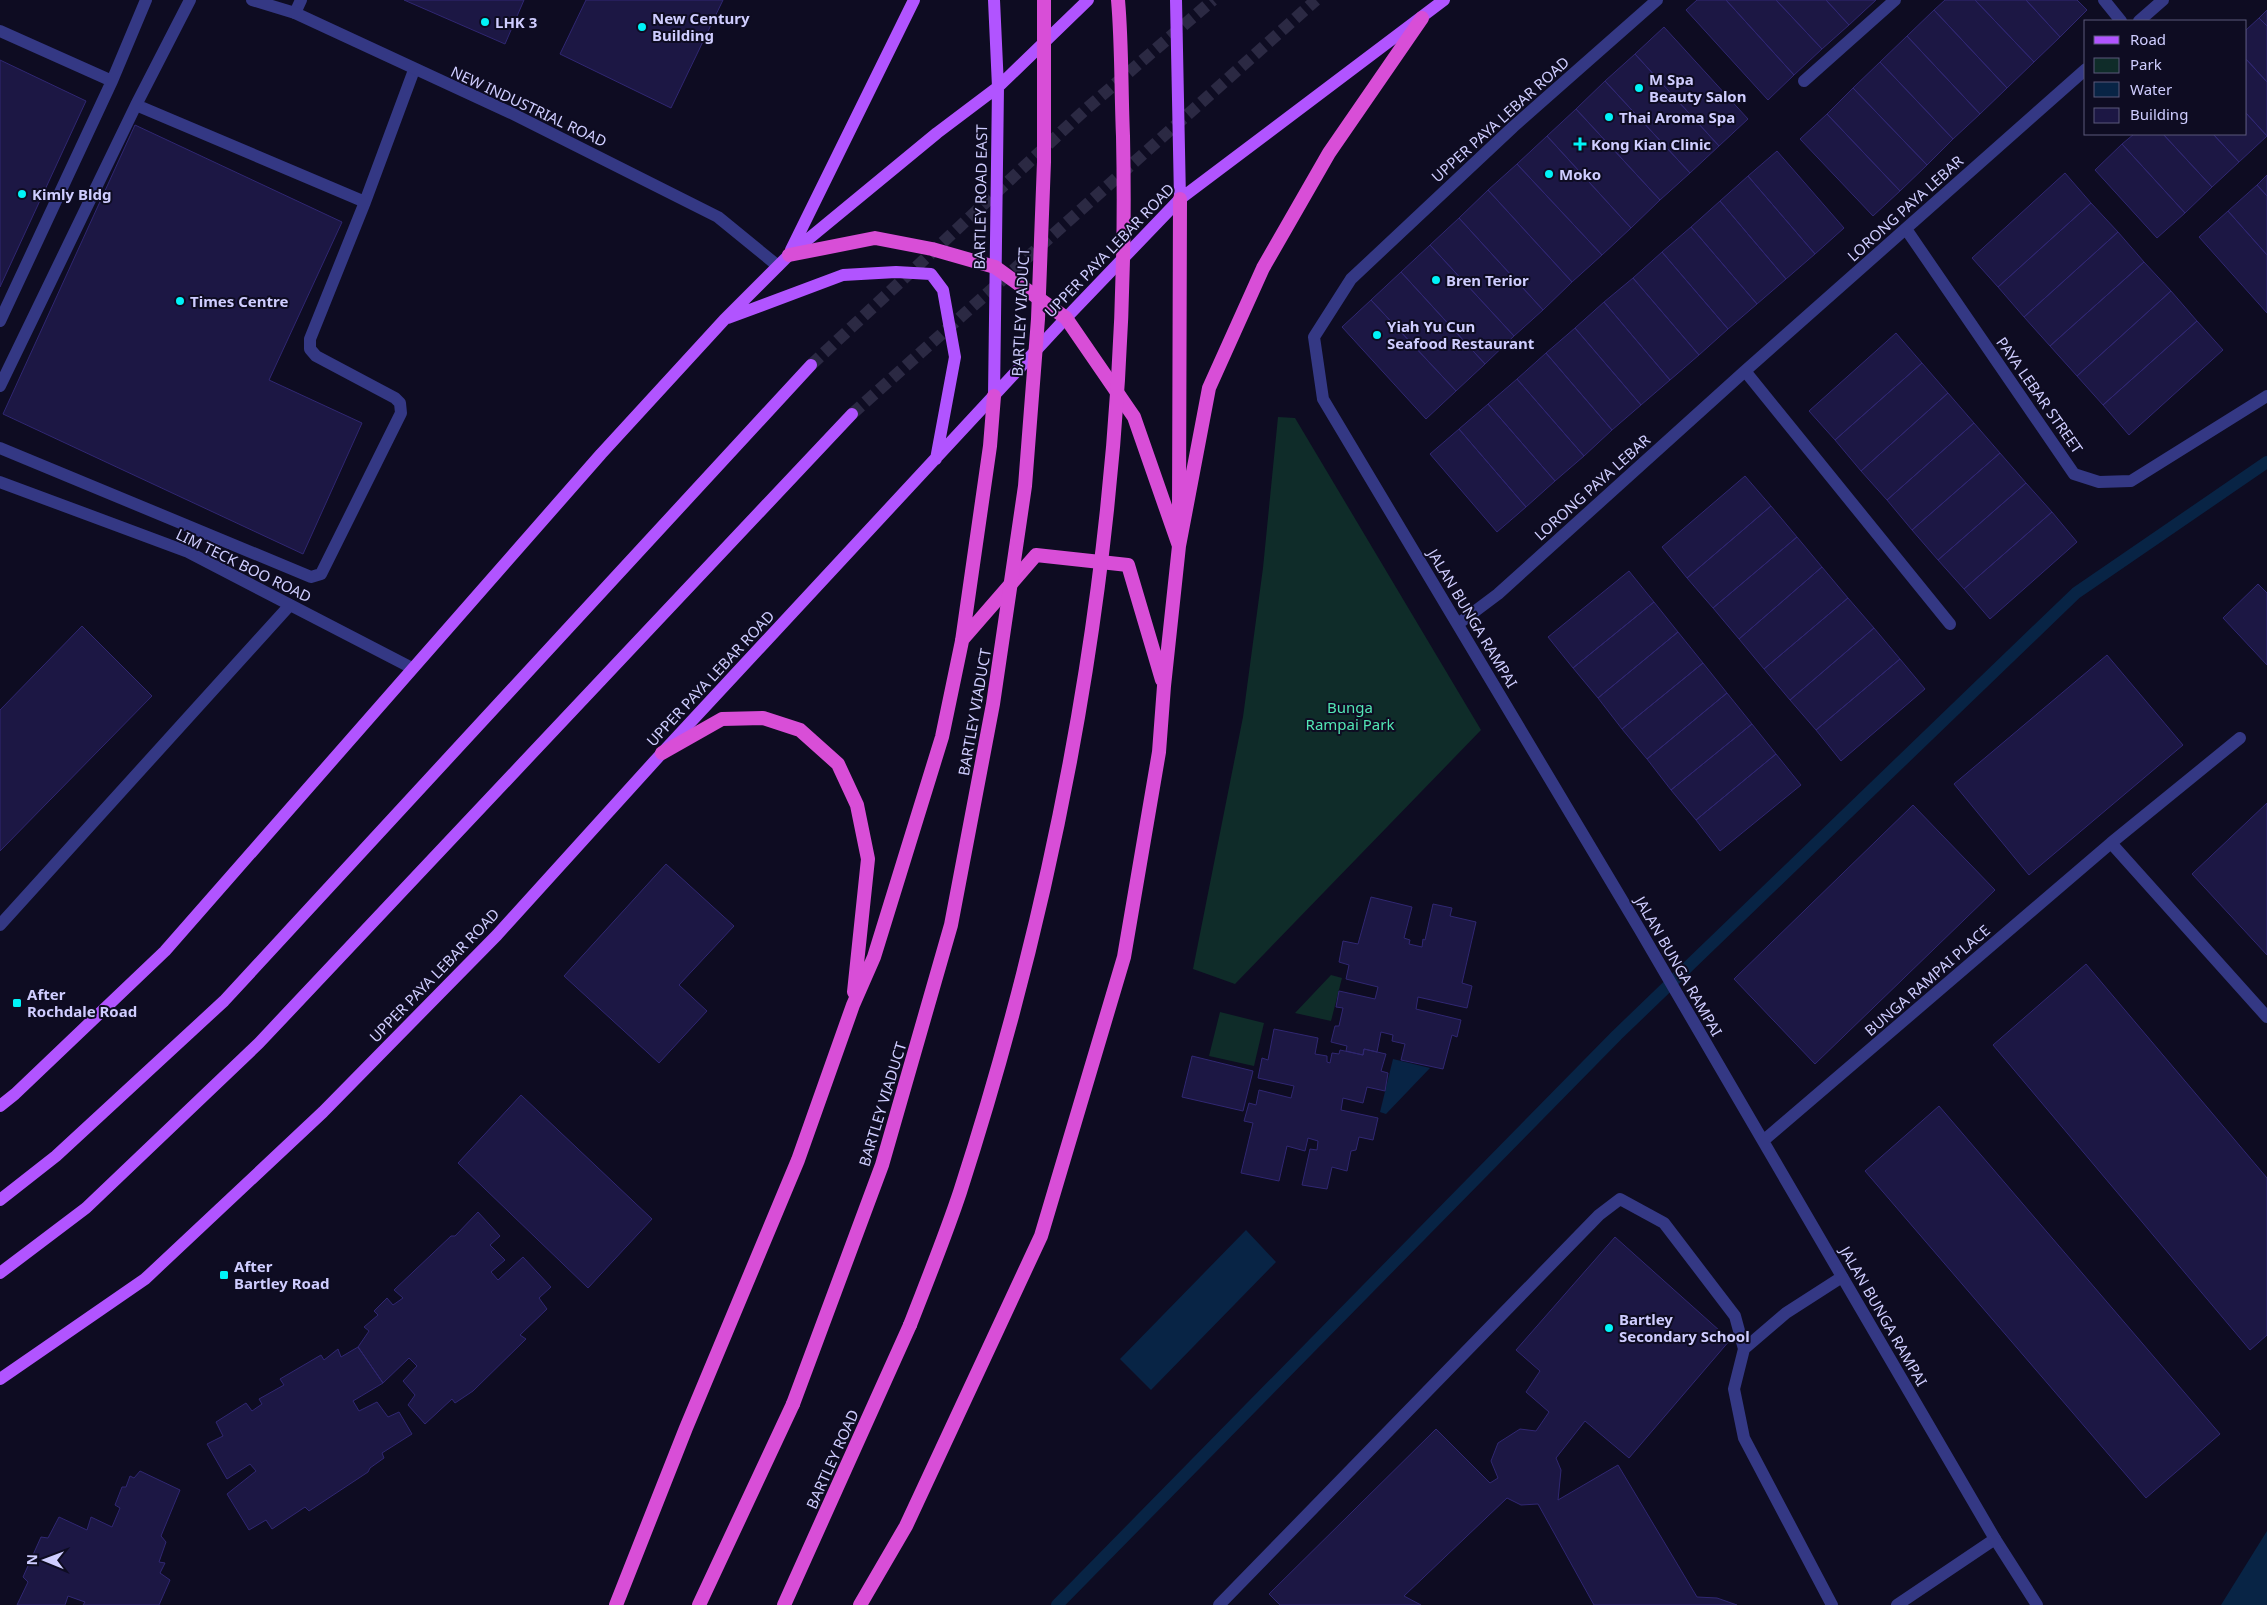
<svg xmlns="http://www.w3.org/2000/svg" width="2267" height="1605" viewBox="0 0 2267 1605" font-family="'Noto Sans',sans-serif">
  <rect width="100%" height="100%" fill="#0e0c22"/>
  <path fill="#0f2c29" d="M1278,417l17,1 186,312 -246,254 -42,-15 50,-252 20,-149z
    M1331,975l11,3 -11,43 -36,-8z
    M1220,1012l44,11 -10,43 -45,-10z"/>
  <path fill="#082445" d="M1393,1059l37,9 -44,46 -6,-2z
    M1246,1230l30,32 -125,128 -31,-31z
    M2267,1531v74h-46z"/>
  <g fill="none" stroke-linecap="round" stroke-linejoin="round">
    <path stroke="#082445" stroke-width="12" d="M1057,1605l560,-570 459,-442 191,-131"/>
  </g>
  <path fill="#1c1744" stroke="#302772" d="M404,0h120l-19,44z
    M586,0h137l-52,108 -111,-54z
    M1697,0h29l68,75 -26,25 -82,-90z
    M1726,0h50l46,49 -28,26z
    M1776,0h50l23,25 -27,24z
    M1826,0h50l-27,25z
    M1945,0h30l59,62 -27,26 -73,-78z
    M1975,0h51l34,37 -26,25z
    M2026,0h51l10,10 -27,27z
    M1934,10l73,78 -27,26 -73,-78z
    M2267,10v16l-8,-8z
    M2259,18l8,8v56l-21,-23v-29z
    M1664,27l84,92 -29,27 -84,-92z
    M1907,36l73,78 -27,25 -73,-77z
    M1635,54l84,92 -29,27 -85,-92z
    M2246,59l21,23v54l-21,-23z
    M0,60l86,41 -86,186z
    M1880,62l73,77 -26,26 -74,-77z
    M1605,81l85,92 -30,27 -84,-91z
    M1853,88l74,77 -27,26 -73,-77z
    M1576,109l84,91 -29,28 -84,-92z
    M2246,113l21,23 -28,26 -26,-28h33z
    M1827,114l73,77 -27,25 -73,-77z
    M135,125l207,97 -73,158 93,43 -59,131 -300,-140z
    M2134,134h29l49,53 -27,26 -63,-69z
    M2163,134h50l26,28 -27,25z
    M1547,136l84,92 -29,27 -85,-91z
    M2122,144l63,69 -28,25 -62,-68z
    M1777,151l67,77 -29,26 -67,-78z
    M1517,164l85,91 -30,27 -84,-92z
    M2065,173l26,30 -93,84 -26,-29z
    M2267,175v21l-10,-11z
    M1748,176l67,78 -29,25 -66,-78z
    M2257,185l10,11v59l-39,-44z
    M1488,190l84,92 -29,28 -84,-92z
    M1720,201l66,78 -29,25 -66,-77z
    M2091,203l27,29 -94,85 -26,-30z
    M2228,211l39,44v58l-68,-76z
    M1459,218l84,92 -29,26 -84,-91z
    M1691,227l66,77 -29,25 -66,-77z
    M2118,232l26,30 -94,84 -26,-29z
    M1430,245l84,91 -29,28 -84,-92z
    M1662,252l66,77 -29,26 -66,-77z
    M2144,262l27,29 -94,85 -27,-30z
    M1401,272l84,92 -29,27 -85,-91z
    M1633,278l66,77 -29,25 -66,-78z
    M2171,291l26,30 -94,84 -26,-29z
    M1371,300l85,91 -30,28 -84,-92z
    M1604,302l66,78 -29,25 -66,-77z
    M2197,321l26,29 -94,85 -26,-30z
    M1575,328l66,77 -29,25 -66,-77z
    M1896,333l26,30 -87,77 -26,-29z
    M1546,353l66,77 -28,26 -67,-77z
    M1922,363l26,30 -87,78 -26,-31z
    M1517,379l67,77 -29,25 -67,-77z
    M1948,393l26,30 -87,77 -26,-29z
    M1488,404l67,77 -29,26 -67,-78z
    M1974,423l26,30 -88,77 -25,-30z
    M1459,429l67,78 -29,25 -67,-78z
    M2000,453l26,30 -88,77 -26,-30z
    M1745,476l26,30 -84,72 -25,-31z
    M2026,483l26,29 -88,77 -26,-29z
    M1771,506l26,31 -84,71 -26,-30z
    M2052,512l25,30 -87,77 -26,-30z
    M1797,537l25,30 -83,72 -26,-31z
    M1822,567l26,31 -84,71 -25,-30z
    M1629,571l25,31 -81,66 -25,-31z
    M2258,584l9,9v72l-44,-47z
    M1848,598l26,30 -84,72 -26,-31z
    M1654,602l24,30 -80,66 -25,-30z
    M82,626l70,70 -152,155v-141z
    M1874,628l26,31 -84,71 -26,-30z
    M1678,632l25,31 -81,66 -24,-31z
    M2107,655l76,90 -154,130 -75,-91z
    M1900,659l25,30 -84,72 -25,-31z
    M1703,663l24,30 -80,66 -25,-30z
    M1727,693l25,31 -81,66 -24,-31z
    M1752,724l24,30 -80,66 -25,-30z
    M1776,754l25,31 -81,66 -24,-31z
    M2267,803v152l-75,-81z
    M1913,805l82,85 -180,174 -81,-85z
    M666,864l68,62 -55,59 28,26 -48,52 -95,-87z
    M1371,897l41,10 -8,31 6,2 -1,4 13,3 1,-8 2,1 8,-36 19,4 -2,8 26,6 -14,61 10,3 -5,22 -49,-11 -2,12 45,11 -4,17 -5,-2 -9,34 -42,-9 4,-16 -13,-3 1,-6 -12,-3 -4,20 -13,-3 -1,6 -17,-4 1,-5 -16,-4 4,-16h4l4,-18 -7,-1 3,-16 36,8 3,-12 -32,-8 3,-14 -10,-3 4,-21 15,3z
    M2086,964l181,214v157l-17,15 -257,-305z
    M1274,1029l44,9 -3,16 12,2v6l3,1 2,-10 7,1 1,-4 23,5 1,-6 22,5 -5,17 7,2 -3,18 -18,-4 -4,16 -20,-5 -2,12 37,8 -5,22 -14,-3 -3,13 -5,1 -4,20 -15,-4 -5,22 -25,-4 8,-36 7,1 1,-9 -10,-3 -3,13 -18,-5 -8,35 -38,-8 12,-50 -9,-2 5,-18 7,2 3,-15 32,8 3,-12 -36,-8 4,-20 6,2z
    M1192,1056l61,15 -10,40 -61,-14z
    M521,1095l131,124 -64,69 -130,-125z
    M1939,1106l281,328 -74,64 -281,-327z
    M478,1212l22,24 -10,9 15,15 -14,12 7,8 25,-23 28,30 -12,11 8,11 -27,26 6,4 -53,52 -18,12 -3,-4 -27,25 -17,-19 7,-10 -12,-14 14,-15 -8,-8 -26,25 -25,-36 11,-16 -5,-4 14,-12 -4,-4 13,-13 6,7 10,-7 -9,-8 57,-54h4z
    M1615,1237l115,103 -101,118 -44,-37 -29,37 5,12 -3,30 60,-35 79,132 20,1 20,7h-143l-56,-101 -17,1 -14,-7 -103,98 17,9h-141l-11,-11 167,-165 54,54 8,-5 -7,-17 7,-18 22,-14 16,2 13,-19 -23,-20 14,-21 -24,-21z
    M358,1347l25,36 -30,18 6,10 18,-9 11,15 11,-5 13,22 -30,19 2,5 -14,10 -2,4 -59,39 -4,-4 -33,22 -6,-9 -17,10 -22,-36 29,-23 -6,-7 -23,15 -20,-35 16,-8 -7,-14 30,-19 6,8 10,-7 -3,-5 25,-14 -4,-6 41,-24 3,5 14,-11 3,8z
    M140,1471l40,19 -19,46 5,6 -7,20 6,1 -5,10 10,7 -11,25h-76l2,-3 -17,-6 -3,9h-48l11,-23 -5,-5 18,-40 7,1 11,-21 28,13 4,-13 21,10 8,-19 -5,-3 7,-18h4l4,-11 4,2z"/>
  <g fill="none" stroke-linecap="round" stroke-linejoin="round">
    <path stroke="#2b2943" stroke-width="12" stroke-dasharray="12 6" stroke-linecap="butt" d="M811,365l275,-256 127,-109
      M852,414l464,-414"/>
    <path stroke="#343884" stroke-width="12" d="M295,13l6,-13
      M0,31l112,50
      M136,105l229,97
      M0,321l112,-240 34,-81
      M0,386l136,-281 54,-105
      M0,448l311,129 10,-3 80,-161 -1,-10 -5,-5 -79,-42 -6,-7v-10l55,-137 49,-132
      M1744,1349l42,-36 56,-36
      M1219,1605l380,-390 21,-16 44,24 71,93 9,33 -10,40 10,49 88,167
      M1897,1605l98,-66"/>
    <path stroke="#343884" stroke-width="12" d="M252,0l43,13 216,100 207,104 60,49
      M1657,0l-144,127 -162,152 -37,58 9,62 317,531 355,609 42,66
      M2104,0l17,21
      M2139,21l24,-21
      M1804,81l91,-81
      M1906,229l168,245 25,8 32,-1 136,-85
      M1745,371l205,253
      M0,482l188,70 224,116
      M1458,624l40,-30 247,-223 341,-302
      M2111,843l156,174
      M0,925l290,-320
      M1763,1141l348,-298 129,-105"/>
    <path stroke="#b154ff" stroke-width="12" d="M1176,0l4,199
      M791,250l123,-250
      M728,318l115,-43 53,-3 35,2 12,16 12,67 -19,102
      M994,396l4,-309 -4,-87
      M0,1106l15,-12 150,-143 436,-497 123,-134 65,-65 148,-122 61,-46 90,-87
      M0,1200l56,-44 168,-155 587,-636
      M0,1273l86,-65 173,-165 593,-629
      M0,1379l145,-100 178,-167 174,-177 165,-182 404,-435 114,-119 264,-199"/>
    <path stroke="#d84ed7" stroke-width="14" d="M789,255l86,-17 57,11 63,18 71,51 68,99 45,129
      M1179,513l1,-314
      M962,640l74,-85 92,10 34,115
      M662,753l60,-34 41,-1 37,12 38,34 19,41 11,54 -14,133
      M616,1605l70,-177 112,-268 55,-155 21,-48 68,-220 20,-96 28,-195 4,-50
      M699,1605l94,-201
      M784,1605l126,-280
      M860,1605l46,-79 135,-290 83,-279 35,-205 5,-66 15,-140 30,-158 54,-120 66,-115 93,-135"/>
    <path stroke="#d84ed7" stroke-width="14" d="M910,1325c17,-44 35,-88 50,-133 110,-340 171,-699 163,-1056 -2,-45 -1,-91 -5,-136
      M793,1404l89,-239 69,-240 42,-221 32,-218 13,-167 6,-157v-162"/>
  </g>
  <g fill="#00f4f8" stroke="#0e0c22" stroke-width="2">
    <circle cx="485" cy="22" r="5"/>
    <circle cx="642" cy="27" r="5"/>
    <circle cx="1639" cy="88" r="5"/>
    <circle cx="1609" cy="117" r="5"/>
    <path d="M1577.5 136.5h5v5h5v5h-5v5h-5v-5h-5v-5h5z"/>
    <circle cx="1549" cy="174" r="5"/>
    <circle cx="22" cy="194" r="5"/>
    <circle cx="1436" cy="280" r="5"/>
    <circle cx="180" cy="301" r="5"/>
    <circle cx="1377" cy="335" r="5"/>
    <rect x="12" y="998" width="10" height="10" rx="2.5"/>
    <rect x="219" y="1270" width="10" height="10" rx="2.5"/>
    <circle cx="1609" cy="1328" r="5"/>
  </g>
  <g text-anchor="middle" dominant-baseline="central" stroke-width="4" stroke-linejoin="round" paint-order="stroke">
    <g font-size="15" font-weight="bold" fill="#cfcdff" stroke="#0e0c22" text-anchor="start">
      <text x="652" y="18">New Century<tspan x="652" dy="17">Building</tspan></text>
      <text x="495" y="22">LHK 3</text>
      <text x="1649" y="79">M Spa<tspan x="1649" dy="17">Beauty Salon</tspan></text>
      <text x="1619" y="117">Thai Aroma Spa</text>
      <text x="1591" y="144">Kong Kian Clinic</text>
      <text x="1559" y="174">Moko</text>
      <text x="32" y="194">Kimly Bldg</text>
      <text x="1446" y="280">Bren Terior</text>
      <text x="190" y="301">Times Centre</text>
      <text x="1387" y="326">Yiah Yu Cun<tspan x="1387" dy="17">Seafood Restaurant</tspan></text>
      <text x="27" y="994">After<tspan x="27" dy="17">Rochdale Road</tspan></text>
      <text x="234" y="1266">After<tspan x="234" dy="17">Bartley Road</tspan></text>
      <text x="1619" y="1319">Bartley<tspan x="1619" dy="17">Secondary School</tspan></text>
    </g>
    <g font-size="15" fill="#cfcdff" stroke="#0e0c22">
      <text transform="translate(529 106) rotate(25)">NEW INDUSTRIAL ROAD</text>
      <text transform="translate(1500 119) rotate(-42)">UPPER PAYA LEBAR ROAD</text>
      <text transform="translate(980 197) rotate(-89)">BARTLEY ROAD EAST</text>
      <text transform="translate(1905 208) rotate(-42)">LORONG PAYA LEBAR</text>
      <text transform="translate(1109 250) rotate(-46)">UPPER PAYA LEBAR ROAD</text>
      <text transform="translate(1020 312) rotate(-87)">BARTLEY VIADUCT</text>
      <text transform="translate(2040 395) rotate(55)">PAYA LEBAR STREET</text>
      <text transform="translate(1592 487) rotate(-42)">LORONG PAYA LEBAR</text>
      <text transform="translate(244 565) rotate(26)">LIM TECK BOO ROAD</text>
      <text transform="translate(1473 618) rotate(59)">JALAN BUNGA RAMPAI</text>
      <text transform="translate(710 678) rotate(-47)">UPPER PAYA LEBAR ROAD</text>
      <text transform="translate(974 712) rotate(-80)">BARTLEY VIADUCT</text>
      <text transform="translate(1679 966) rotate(60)">JALAN BUNGA RAMPAI</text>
      <text transform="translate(434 975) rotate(-46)">UPPER PAYA LEBAR ROAD</text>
      <text transform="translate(1927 980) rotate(-41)">BUNGA RAMPAI PLACE</text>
      <text transform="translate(882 1104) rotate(-73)">BARTLEY VIADUCT</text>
      <text transform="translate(1884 1316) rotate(60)">JALAN BUNGA RAMPAI</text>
      <text transform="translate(832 1459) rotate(-66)">BARTLEY ROAD</text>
    </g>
    <g font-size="15" fill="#52e6b4" stroke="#0e0c22">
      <text x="1350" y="707">Bunga<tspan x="1350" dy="17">Rampai Park</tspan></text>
    </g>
  </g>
  <rect x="2084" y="20" width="162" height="115" fill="#0e0c22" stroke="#5b597a"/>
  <rect x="2094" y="36" width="25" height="8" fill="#b154ff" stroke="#5b597a"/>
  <text x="2130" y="45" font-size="15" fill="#cfcdff">Road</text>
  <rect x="2094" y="58" width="25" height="15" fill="#0f2c29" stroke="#5b597a"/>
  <text x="2130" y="70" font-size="15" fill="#cfcdff">Park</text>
  <rect x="2094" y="82" width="25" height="15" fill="#082445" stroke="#5b597a"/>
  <text x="2130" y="95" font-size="15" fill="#cfcdff">Water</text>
  <rect x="2094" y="108" width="25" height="15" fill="#1c1744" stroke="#5b597a"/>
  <text x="2130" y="120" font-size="15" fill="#cfcdff">Building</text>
  <g transform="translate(45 1560) rotate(271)" stroke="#0e0c22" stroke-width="4" paint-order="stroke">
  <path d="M0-4L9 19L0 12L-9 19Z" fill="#cfcdff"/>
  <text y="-8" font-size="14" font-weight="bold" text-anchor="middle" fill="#cfcdff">N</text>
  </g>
</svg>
